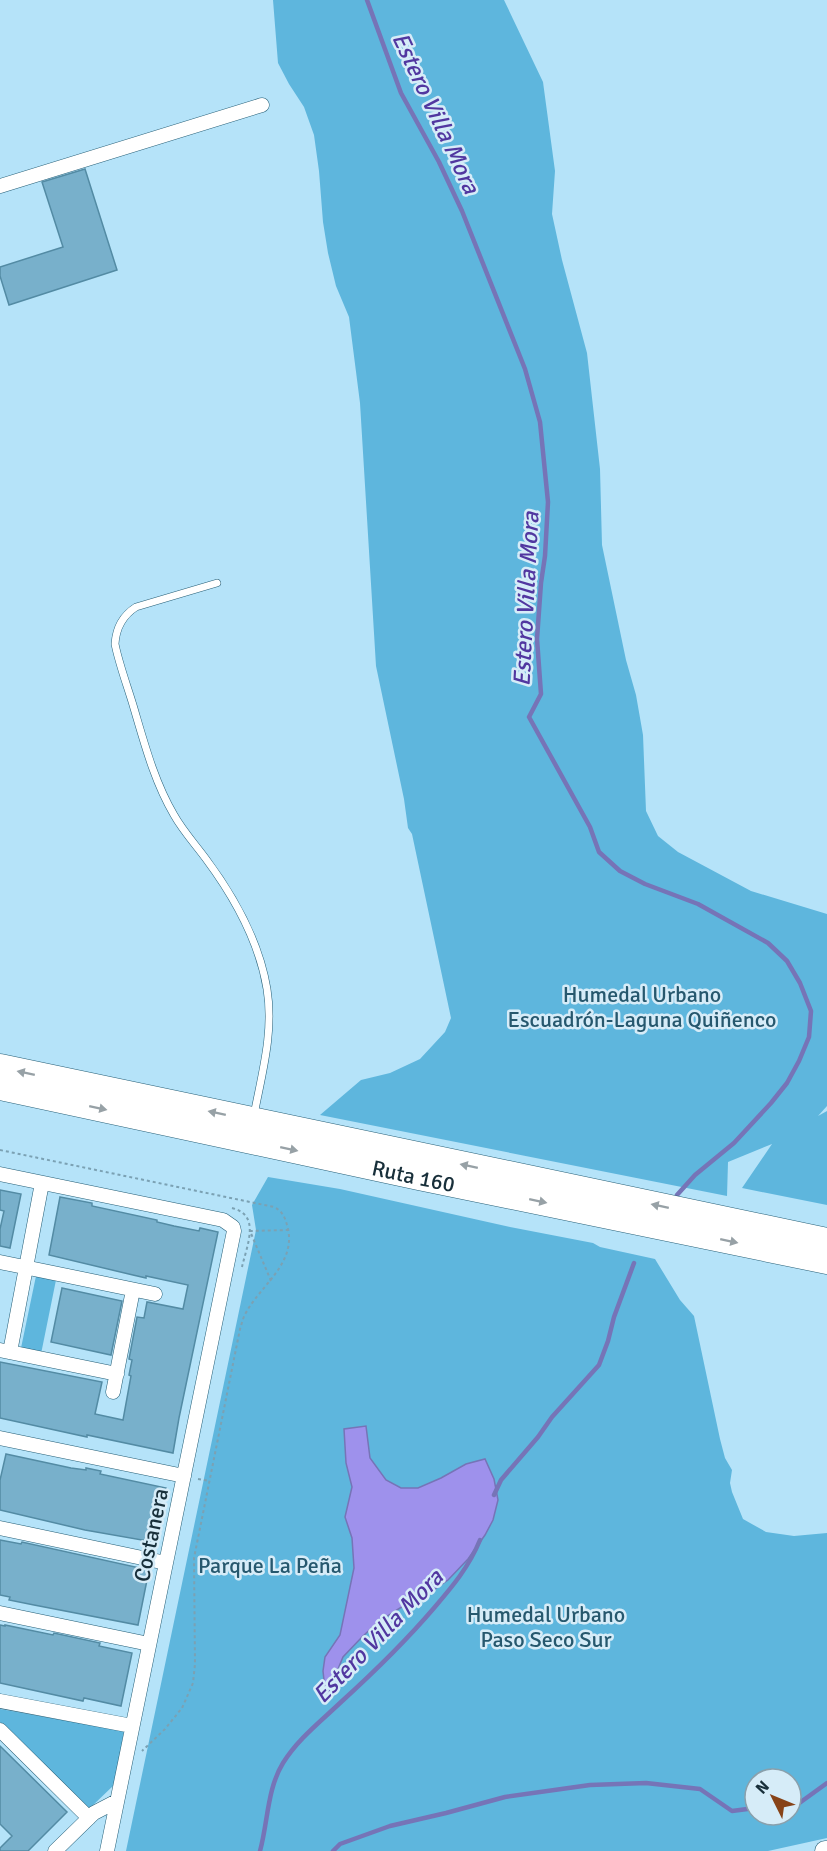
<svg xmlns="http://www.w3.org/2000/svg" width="827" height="1851" viewBox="0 0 827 1851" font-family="Signika,sans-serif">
  <rect width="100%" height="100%" fill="#b5e3f9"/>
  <path fill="#5eb6dd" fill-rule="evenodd" d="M273,0h231l39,82 12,89 -3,43 10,46 25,93 13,116 2,76 24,115 10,35 7,40 3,76 12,25 20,16 73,39 76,23v192l-9,10 9,-5v94l-85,-17 30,-44 -44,18 -1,34 -407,-81 41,-35 29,-7 30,-14 25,-27 6,-14 -39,-184 -4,-6 -4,-29 -28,-133 -16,-263 -11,-86 -13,-31 -8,-33 -5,-31 -4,-51 -5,-36 -10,-28 -15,-23 -11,-21z
    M268,1177l72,12 170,38 83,16 7,4 55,12 25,41 14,16 26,123 5,19 7,12 -2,13 2,9 11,27 23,13 28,4 33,-3v305l-59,13h-642l130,-621 -4,-25zM755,1779h36v36h-36z
    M36,1276l20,4 -15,74 -20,-6z
    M0,1709l124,22 -9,53 -26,25 -89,-87z"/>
  <path fill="#9e91ec" stroke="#7674b7" stroke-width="1.5" d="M366,1426l4,32 16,22 15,8h17l23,-10 25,-14 19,-5 9,20 4,21 -5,20 -8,15 -17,24 -20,21 -22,15 -26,13 -22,14 -16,15 -19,20 -17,41 -3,-27 2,-14 15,-22 14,-67 -2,-30 -7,-21 7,-30 -6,-24 -2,-34z"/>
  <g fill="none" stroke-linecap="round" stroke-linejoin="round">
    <path stroke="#7674b7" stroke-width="4.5" d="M367,0l34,93 38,69 23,49 63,158 15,53 8,80 -3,54 -4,27 -4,56 4,55 -12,23 61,110 9,25 21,19 25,13 53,20 70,39 19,18 13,22 11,28 -2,26 -10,24 -12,22 -16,20 -37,40 -39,32 -18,20
      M494,1495l7,-15 37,-43 14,-20 47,-52 9,-24 6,-24 20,-54
      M791,1805l7,-1 29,-21
      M260,1851c8,-29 7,-62 23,-88 15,-24 37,-41 57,-60 33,-30 65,-61 94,-95 18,-21 35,-41 46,-68
      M333,1851l7,-7 50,-18 56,-13 59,-16 85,-12 56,-2 54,6 32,22 23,-3"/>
  </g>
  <path fill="#78b0cb" stroke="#538ba4" stroke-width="1.5" d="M85,169l32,101 -108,35 -9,-29v-9l63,-20 -21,-65z
    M0,1190l21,4 -11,54 -10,-2v-17l4,-18 -4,-1z
    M60,1197l32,6v3l65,14v2l17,4 25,5 1,-3 18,4 -39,186 -6,35 -86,-18v2l-87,-19v-56l102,20 -7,32 28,6 8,-44 -2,-1 3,-15 -3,-1 8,-42 7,1 3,-16 36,7 5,-24 -42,-9v2l-13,-3 -84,-20z
    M62,1288l60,13 -11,54 -60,-13z
    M6,1454l65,14 15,2v-2l15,3 -1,3 66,14 -13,54 -68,-12 -85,-20v-30z
    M0,1540l21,4 1,-2 127,28 -11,55 -104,-20 -25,-5 1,-3 -10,-2z
    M0,1625l5,1v-1l48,10 1,-2 46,10 -1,3 33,7 -11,53 -37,-8 -1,3 -83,-18z
    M0,1746l67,66 -39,39h-28v-3l12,-12 -12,-12z"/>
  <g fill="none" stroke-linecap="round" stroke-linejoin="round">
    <g stroke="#265f77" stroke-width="8">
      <path id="service" d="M217,583l-81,24c-14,9 -20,21 -21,37 4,20 12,41 18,61 11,37 21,76 41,110 9,16 21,29 32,44 29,39 53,82 61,130 7,43 -5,84 -13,126"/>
    </g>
    <g stroke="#265f77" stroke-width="15">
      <path id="minor" d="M0,186l262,-81
        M0,1174l223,46 10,7 1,4 -127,620
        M0,1262l155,32
        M0,1350l117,24
        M10,1352l32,-169
        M113,1392l20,-102
        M0,1438l184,38
        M0,1528l166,35
        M0,1613l149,31
        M0,1701l132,25
        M0,1730l89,88
        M55,1851l39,-38 23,-12"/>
    </g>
    <g stroke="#265f77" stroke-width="21">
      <path id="secondary" d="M825,1851h2"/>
    </g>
    <g stroke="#265f77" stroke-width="27">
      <g id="motorway">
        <path d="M0,1067l827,174"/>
        <path id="s1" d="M0,1087l419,90 408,84"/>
      </g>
    </g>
    <path stroke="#7ba1b3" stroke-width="2" stroke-dasharray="3 3" stroke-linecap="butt" d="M0,1150l274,57c8,4 11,10 13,18 11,37 -25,59 -40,86 -4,6 -5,12 -7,18l-46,229 1,106 -2,19 -11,25 -17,21 -23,22
      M232,1208c29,7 15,37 10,59
      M271,1281l-21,-50 38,-1
      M198,1479l12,2"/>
    <use href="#service" stroke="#fff" stroke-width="7"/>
    <use href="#minor" stroke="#fff" stroke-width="14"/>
    <use href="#secondary" stroke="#fff" stroke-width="20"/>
    <use href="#motorway" stroke="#fff" stroke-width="26"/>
  </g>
  <defs><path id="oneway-solid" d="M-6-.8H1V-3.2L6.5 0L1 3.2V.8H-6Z" transform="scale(1.5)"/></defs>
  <g fill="#97a1a6">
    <use href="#oneway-solid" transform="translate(26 1073) rotate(-168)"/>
    <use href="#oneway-solid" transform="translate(98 1108) rotate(12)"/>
    <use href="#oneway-solid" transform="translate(217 1113) rotate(-168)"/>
    <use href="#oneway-solid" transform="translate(289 1149) rotate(12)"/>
    <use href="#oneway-solid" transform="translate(469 1166) rotate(-168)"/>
    <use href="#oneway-solid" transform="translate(538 1201) rotate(12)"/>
    <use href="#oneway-solid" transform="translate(660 1206) rotate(-168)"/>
    <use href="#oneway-solid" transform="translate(729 1241) rotate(12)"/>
  </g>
  <g text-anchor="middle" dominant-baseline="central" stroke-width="5" stroke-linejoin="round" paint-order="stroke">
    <g font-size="22" fill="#26586e" stroke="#d6ecf8">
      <text x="642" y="994">Humedal Urbano<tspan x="642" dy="25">Escuadrón-Laguna Quiñenco</tspan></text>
      <text x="270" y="1565">Parque La Peña</text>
      <text x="546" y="1614">Humedal Urbano<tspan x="546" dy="25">Paso Seco Sur</tspan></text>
    </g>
    <g font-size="22" fill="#182f3a" stroke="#d6ecf8">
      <text stroke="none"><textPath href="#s1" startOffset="423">Ruta 160</textPath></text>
      <text transform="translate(151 1535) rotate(-78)">Costanera</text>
    </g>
    <g font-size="24" font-style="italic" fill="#5137a0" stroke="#d6ecf8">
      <text transform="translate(436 113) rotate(65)">Estero Villa Mora</text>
      <text transform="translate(526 599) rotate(-87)">Estero Villa Mora</text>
      <text transform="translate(378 1636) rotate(-46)">Estero Villa Mora</text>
    </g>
  </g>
  <g transform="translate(773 1797) rotate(313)"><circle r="28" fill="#d6ecf8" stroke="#8aa0ac" stroke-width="1.5"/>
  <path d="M0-4.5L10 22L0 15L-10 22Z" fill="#874318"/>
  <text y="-9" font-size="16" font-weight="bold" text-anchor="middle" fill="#182f3a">N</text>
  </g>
</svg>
